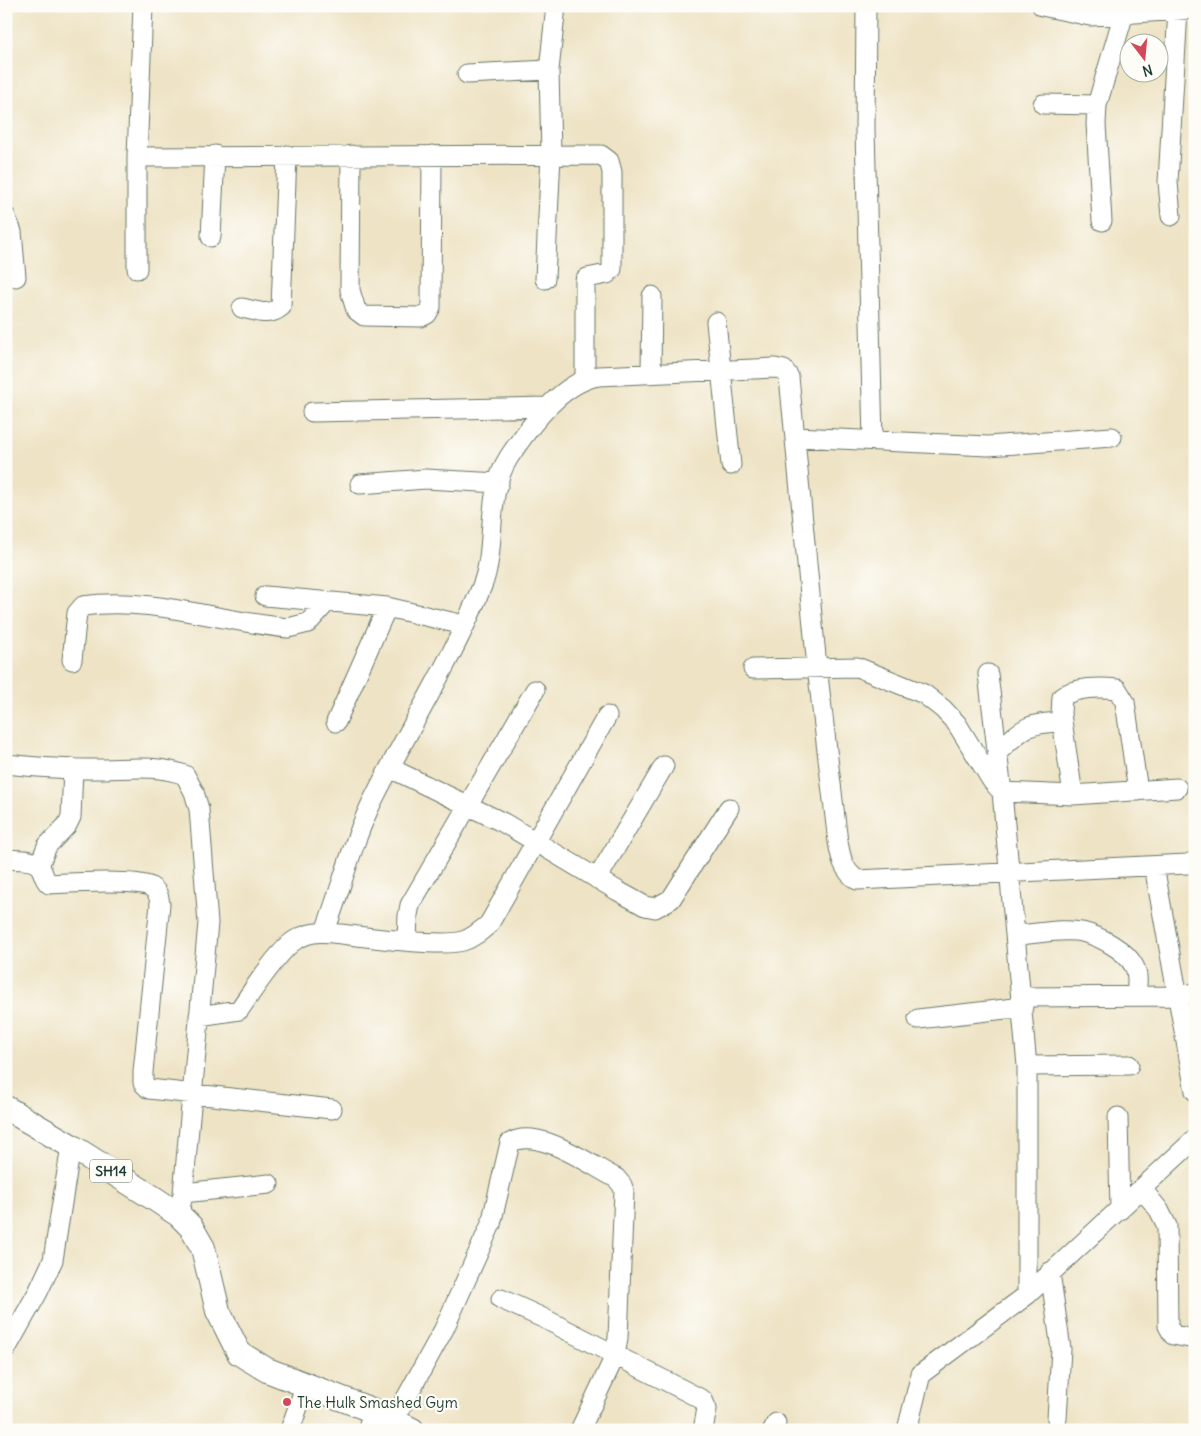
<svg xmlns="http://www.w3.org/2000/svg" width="1201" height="1436" viewBox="0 0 1201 1436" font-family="Delius,sans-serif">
  <rect width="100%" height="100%" fill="#fdfcf7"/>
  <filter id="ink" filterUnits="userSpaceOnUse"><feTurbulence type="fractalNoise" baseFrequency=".02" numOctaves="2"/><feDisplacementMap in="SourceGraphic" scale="10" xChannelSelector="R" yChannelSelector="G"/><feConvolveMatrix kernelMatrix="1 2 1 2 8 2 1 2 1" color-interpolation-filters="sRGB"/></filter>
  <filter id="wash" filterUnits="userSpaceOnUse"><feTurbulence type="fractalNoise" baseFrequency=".0096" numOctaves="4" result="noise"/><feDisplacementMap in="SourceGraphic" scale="20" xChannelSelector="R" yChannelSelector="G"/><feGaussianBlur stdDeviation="1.12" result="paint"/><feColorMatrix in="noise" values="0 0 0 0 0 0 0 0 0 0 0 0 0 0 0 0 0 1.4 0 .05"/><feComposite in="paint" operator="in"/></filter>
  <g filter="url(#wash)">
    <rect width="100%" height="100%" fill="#eee3c5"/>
  </g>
  <g filter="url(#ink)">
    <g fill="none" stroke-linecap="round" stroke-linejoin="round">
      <g stroke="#677767" stroke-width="21">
        <path id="minor" d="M866,6l-1,124 8,309
          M1042,6l48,10 105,-7
          M467,74l82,-4
          M1043,104l54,1
          M351,155l-1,135 6,20 8,6 57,1 6,-3 4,-7 1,-152
          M137,157l6,-151
          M1171,216l-3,-34 10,-172
          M6,217l6,15 4,45
          M1102,221l-6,-97 1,-19 27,-92
          M211,237l4,-82
          M137,269v-112l464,-2 8,6 3,11v97l-5,5 -20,4 -2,2v99
          M545,279l6,-124 -2,-85 7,-64
          M242,308c15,3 27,9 39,-1l6,-152
          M716,322l15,143
          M651,373l1,-77
          M312,412l236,-5
          M796,437l192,9 124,-9
          M360,484l66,-5 73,4
          M265,596l122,11 77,18
          M72,660l5,-47 6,-7c68,-10 137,16 205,22l20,-5 19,-21
          M753,669l104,-2 67,27 19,15 14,15 35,57 10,11 71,3 104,-7
          M988,674l14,118 25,274v229
          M336,722l51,-115
          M998,752c25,-24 28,-29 64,-30
          M6,764c27,3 55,5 82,5 34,1 64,-6 97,6l9,17 5,17 9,114 -25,270 -4,22
          M390,768l114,55 114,68 27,15 10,2 16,-9 58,-91
          M1073,795l-12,-81 1,-17c13,-10 39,-10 55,-8l8,13 13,89
          M6,859c9,1 27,-1 33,7 5,5 4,13 10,18 20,-1 88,-5 102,3 7,4 8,10 9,17l-17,168v11l6,6 183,20
          M39,866l8,-20 20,-21 4,-8 2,-49
          M1154,866l41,225
          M597,879l67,-113
          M325,931c17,-45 28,-92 50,-135 35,-70 78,-137 107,-210 16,-41 2,-90 27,-129 19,-29 53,-76 90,-81l176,-8 9,2 5,7 28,290 21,175c3,16 5,28 19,38l330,-16 8,-3
          M1016,935c21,-1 46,-7 66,-3 17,4 44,18 52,34 5,9 3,20 2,30
          M407,940l1,-25 2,-10 125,-215
          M1022,997l157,-1 16,-3
          M199,1016l40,-6c12,-17 41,-62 58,-71 19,-10 32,-6 52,-4 25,3 93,12 114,6 10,-3 18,-10 26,-17l118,-208
          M918,1019l105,-12
          M1027,1066l102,-1
          M1118,1117l2,93
          M1142,1189l17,21 8,16 1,100 5,9 22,4
          M183,1193l86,-9
          M1050,1272l11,77 -4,70
          M501,1299l42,19 160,82 4,9 -4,21
          M6,1349l32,-57 15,-32 18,-114
          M394,1420l50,-91 47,-105 19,-81c28,-17 80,22 106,35l6,7 2,6 -6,147 -3,18 -35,74
          M290,1430l16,-46
          M367,1430l7,-19
          M773,1430l3,-7
          M907,1430l14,-56 106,-79 168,-156"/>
      </g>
      <g stroke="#677767" stroke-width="26">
        <path id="major" d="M6,1108l65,38 84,53 24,16 12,12 12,21 15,63 21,42 28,17 107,41 38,19"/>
      </g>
      <use href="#minor" stroke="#fff" stroke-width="19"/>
      <use href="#major" stroke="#fff" stroke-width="24"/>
    </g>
  </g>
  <circle fill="#d1495b" stroke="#fdfcf7" stroke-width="2" cx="287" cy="1402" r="5"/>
  <g text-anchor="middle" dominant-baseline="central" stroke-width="4.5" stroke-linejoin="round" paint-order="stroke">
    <rect fill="#fdfcf7" stroke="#62766e" stroke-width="1" x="90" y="1159.5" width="42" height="23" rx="4"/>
    <g font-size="14" font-weight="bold" fill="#1f3d34">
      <text x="111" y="1171">SH14</text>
    </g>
    <g font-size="15" fill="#1f3d34" stroke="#fdfcf7" text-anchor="start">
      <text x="297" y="1402">The Hulk Smashed Gym</text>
    </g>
  </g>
  <rect width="1201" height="1436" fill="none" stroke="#fdfcf7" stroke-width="25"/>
  <g transform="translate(1144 58) rotate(164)"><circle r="24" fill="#fdfcf7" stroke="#a4b0a9"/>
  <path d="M0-4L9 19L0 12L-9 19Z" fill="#d1495b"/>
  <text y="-8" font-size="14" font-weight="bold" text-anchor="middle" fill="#1f3d34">N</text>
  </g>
</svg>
